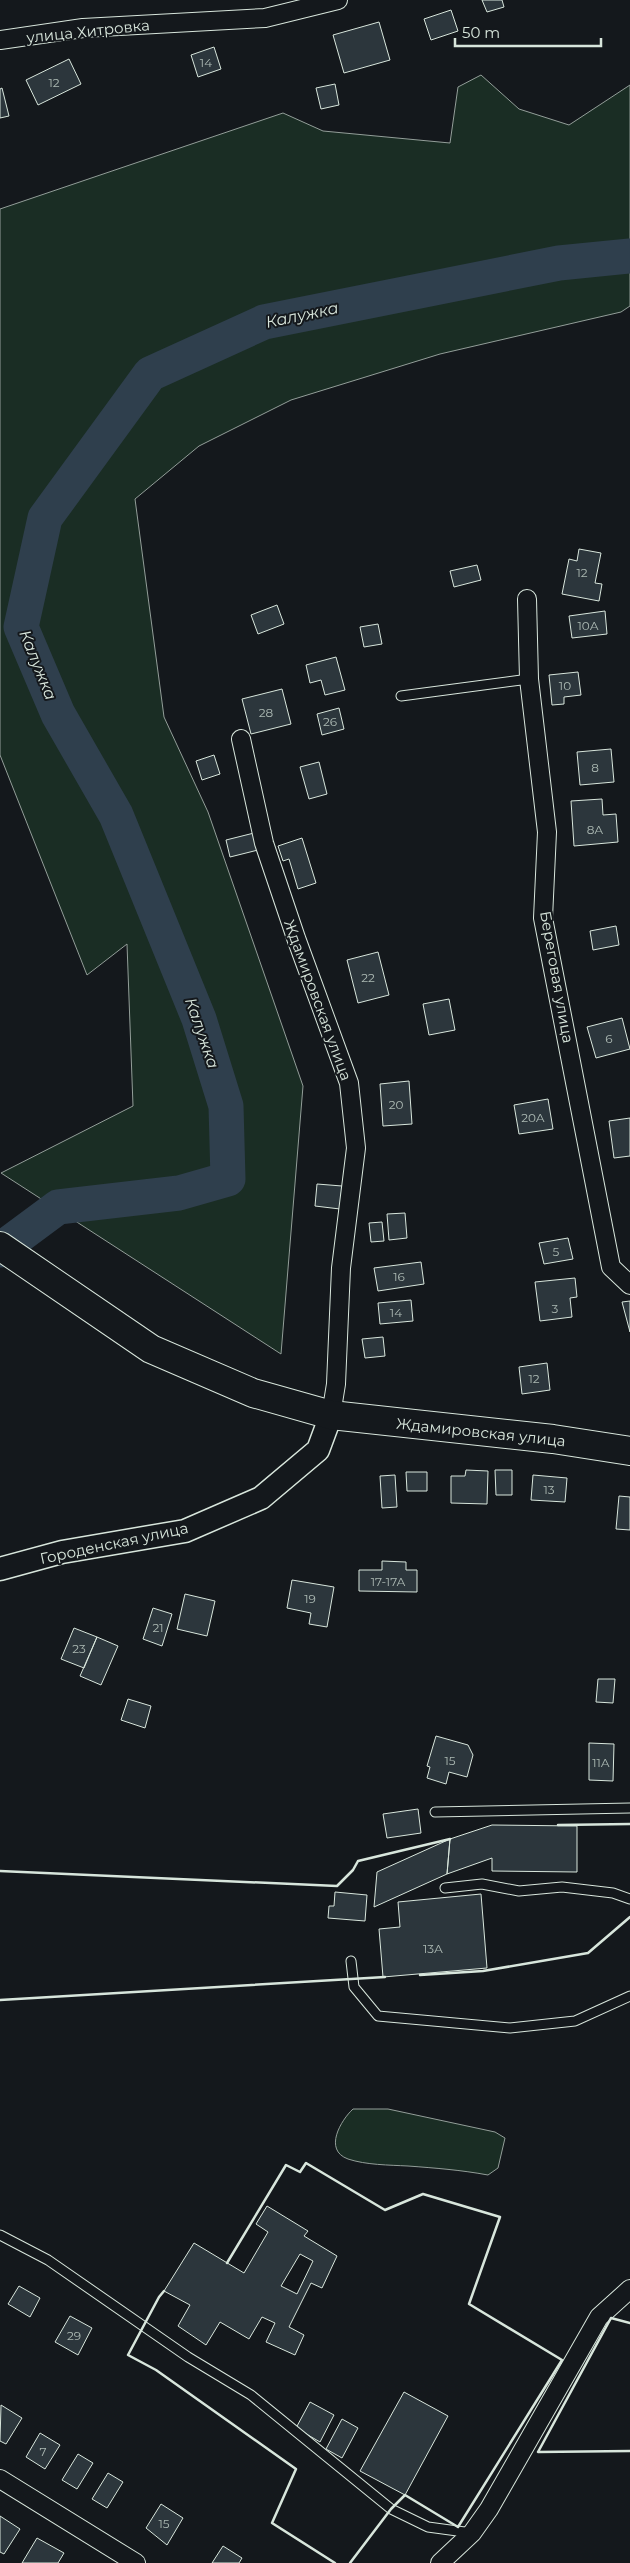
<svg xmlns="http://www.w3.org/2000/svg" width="630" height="2563" viewBox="0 0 630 2563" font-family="Montserrat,sans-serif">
  <rect width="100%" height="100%" fill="#14181c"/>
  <path fill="#1a2d24" stroke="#939e99" d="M481,75l38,34 50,16 61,-40v221l-9,6 -181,42 -149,46 -92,46 -64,53 29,218 44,95 95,274 -22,268 -280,-181 132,-67 -6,-162 -40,31 -87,-220v-546l283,-96 40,18 127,12 8,-56z
    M353,2109h35l107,23 10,6 -7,30 -10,7c-27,-5 -53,-7 -80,-9 -19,-1 -42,-1 -60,-7 -25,-9 -7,-39 5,-50z"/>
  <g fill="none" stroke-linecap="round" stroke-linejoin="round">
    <path stroke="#2f3f4d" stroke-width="35" d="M0,1250l58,-43 121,-14 49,-14 -2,-73 -27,-87 -83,-204 -58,-101 -37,-87 24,-109 105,-144 114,-52 295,-59 71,-7"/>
  </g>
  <path fill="#2c363c" stroke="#d8e6dc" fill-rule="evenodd" d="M482,0h20l2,7 -17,5z
    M451,10l7,21 -27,9 -7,-21z
    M379,22l11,38 -46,13 -11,-38z
    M214,47l7,22 -23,8 -7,-22z
    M69,59l12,25 -43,21 -12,-25z
    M335,84l4,21 -18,4 -5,-21z
    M2,88l7,28 -9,2v-29z
    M579,549l22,4 -6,30 7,1 -3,17 -37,-7 7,-35 8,2z
    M477,565l4,15 -27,7 -4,-16z
    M277,605l7,19 -26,10 -7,-19z
    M605,611l2,23 -35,4 -3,-22z
    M378,624l4,20 -18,3 -4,-20z
    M336,657l9,33 -20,5 -4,-15 -11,3 -4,-18z
    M578,672l3,23 -17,2v7l-12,1 -3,-30z
    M282,689l9,35 -40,10 -9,-35z
    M339,708l5,21 -22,6 -5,-21z
    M611,749l3,33 -34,3 -3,-33z
    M214,755l6,19 -18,6 -6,-19z
    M319,762l8,32 -18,5 -9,-32z
    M602,799l1,16 13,-1 2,28 -44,4 -3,-45z
    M254,833l4,17 -28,7 -4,-17z
    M302,838l14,45 -18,6 -9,-30 -6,2 -5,-15z
    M616,926l3,19 -26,5 -3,-19z
    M378,952l11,43 -31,8 -11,-43z
    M449,999l6,31 -26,5 -6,-31z
    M622,1018l8,31 -34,9 -9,-31z
    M409,1081l3,43 -29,2 -3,-42z
    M548,1099l5,30 -34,5 -5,-29z
    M630,1118v38l-16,2 -5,-37z
    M317,1184l25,2 -2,23 -25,-3z
    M405,1213l2,25 -18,2 -2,-26z
    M382,1222l2,19 -13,1 -2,-19z
    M568,1238l5,21 -29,5 -5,-21z
    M421,1262l3,22 -46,7 -4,-23z
    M575,1278l2,19 -7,1 2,19 -32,4 -5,-39z
    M411,1300l2,21 -33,3 -2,-21z
    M630,1301v31l-8,-30z
    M383,1337l2,19 -20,2 -3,-19z
    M547,1363l3,27 -28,4 -3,-27z
    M466,1470l22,1 -1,33 -36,-1v-27h14z
    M495,1470h17v25h-16z
    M406,1472h21v19h-20z
    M395,1475l2,32 -15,1 -2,-32z
    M533,1475l34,3 -2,24 -34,-2z
    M619,1496l11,1v33l-14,-1z
    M382,1561l24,1v8h11v22l-58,-1v-21h23z
    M292,1580l42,7 -7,40 -18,-3 2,-11 -24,-5z
    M185,1594l30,7 -8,35 -30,-7z
    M153,1608l19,6 -10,32 -19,-7z
    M74,1628l23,9 -13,31 -23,-9z
    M97,1637l21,9 -17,39 -21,-9z
    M598,1679h17l-2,24 -17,-1z
    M128,1699l23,7 -6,22 -24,-8z
    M436,1736l32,9 5,10 -6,22 -18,-5 -3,12 -19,-6 3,-11 -3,-1z
    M589,1743l25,1 -1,37 -24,-1z
    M418,1809l3,24 -34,5 -4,-24z
    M492,1825l85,1v46l-85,-1v-13l-45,16 3,-35z
    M450,1839l-3,35 -73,33 3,-35z
    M335,1892l32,3 -2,26 -37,-3 1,-12h5z
    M481,1894l6,74 -104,9 -4,-48 21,-2 -2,-25z
    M267,2206l41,25 -4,5 33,20 -15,32 -11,-5 -22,44 15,8 -9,20 -29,-13 9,-19 -13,-6 -13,22 -29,-17 -14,23 -28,-19 12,-21 -26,-14 30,-48 50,30 24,-41 -12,-8zM300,2254l13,7 -16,33 -16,-8z
    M19,2286l21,12 -10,19 -22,-13z
    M70,2316l22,12 -14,27 -23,-13z
    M404,2392l44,24 -43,79 -45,-24z
    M310,2402l24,13 -14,27 -24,-14z
    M1,2405l21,13 -16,26 -6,-3z
    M342,2419l16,9 -16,30 -16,-9z
    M40,2433l20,12 -15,24 -19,-12z
    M78,2454l15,9 -16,26 -15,-9z
    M108,2473l15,9 -16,26 -15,-9z
    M161,2504l22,14 -16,27 -21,-17z
    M0,2516l20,13 -16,25 -4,-2z
    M37,2538l27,15 -6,10h-36z
    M223,2546l19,12 -3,5h-27z"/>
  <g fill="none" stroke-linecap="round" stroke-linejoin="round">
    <g stroke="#d8e6dc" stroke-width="11">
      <path id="service" d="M401,696l128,-17
        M435,1812l195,-4
        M445,1888l37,-4 37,7 43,-4 51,6 17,6
        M351,1961l3,26 24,29 132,12 65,-7 55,-25
        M0,2235l48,25 140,97 63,38 140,114 37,18 44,6"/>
    </g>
    <g stroke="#d8e6dc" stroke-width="20">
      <path id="minor" d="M0,40l83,-12 182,-10 73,-18
        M527,599l2,80 18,153 -4,86 68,349 19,18
        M241,739l23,104 32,95 53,145 7,65 -15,120 -5,116 -5,31
        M0,2479l136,84
        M440,2563l32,-30 17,-24 110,-192 31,-28"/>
    </g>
    <g stroke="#d8e6dc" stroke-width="25">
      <path id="tertiary" d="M0,1569l62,-17 123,-21 76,-33 57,-48 13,-35"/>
    </g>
    <g stroke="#d8e6dc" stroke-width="30">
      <path id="primary" d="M0,1246l151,103 102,44 78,22 222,24 77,12"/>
    </g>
    <use href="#service" stroke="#14181c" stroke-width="9"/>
    <use href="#minor" stroke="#14181c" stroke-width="18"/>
    <use href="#tertiary" stroke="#14181c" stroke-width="22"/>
    <use href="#primary" stroke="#14181c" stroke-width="28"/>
    <path stroke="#d8e6dc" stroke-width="2.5" d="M558,1825l72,-1
      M0,1871l337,15 16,-16 5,-9 92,-22
      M420,1975l63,-4 105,-18 42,-36
      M0,2000l385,-23
      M227,2263l59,-98 14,7 6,-9 79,47 38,-16 77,23 -31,87 93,56 -104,167 -53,-32 -14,14 -41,54
      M164,2291l-5,6 -31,58 28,15 140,99 -24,54 63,40
      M630,2323l-19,-5 -73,134 92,-1"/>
  </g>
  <g text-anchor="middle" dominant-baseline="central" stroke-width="4" stroke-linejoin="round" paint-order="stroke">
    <g font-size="12" fill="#adbab4">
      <text x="206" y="62">14</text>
      <text x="54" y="82">12</text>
      <text x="582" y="572">12</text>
      <text x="588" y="625">10А</text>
      <text x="565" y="685">10</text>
      <text x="266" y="712">28</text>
      <text x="330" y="721">26</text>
      <text x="595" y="767">8</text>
      <text x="595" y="829">8А</text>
      <text x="368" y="977">22</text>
      <text x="609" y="1038">6</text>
      <text x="396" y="1104">20</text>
      <text x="533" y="1117">20А</text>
      <text x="556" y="1251">5</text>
      <text x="399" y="1276">16</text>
      <text x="555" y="1308">3</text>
      <text x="396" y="1312">14</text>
      <text x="534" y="1378">12</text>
      <text x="549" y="1489">13</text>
      <text x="388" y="1581">17-17А</text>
      <text x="310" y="1598">19</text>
      <text x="158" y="1627">21</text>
      <text x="79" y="1648">23</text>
      <text x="450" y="1760">15</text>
      <text x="601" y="1762">11А</text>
      <text x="433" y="1948">13А</text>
      <text x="74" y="2335">29</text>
      <text x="43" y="2451">7</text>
      <text x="164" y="2523">15</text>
    </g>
    <g font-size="15" fill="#d8e6dc" stroke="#14181c">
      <text transform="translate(88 31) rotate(-6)">улица Хитровка</text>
      <text transform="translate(557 977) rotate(80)">Береговая улица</text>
      <text transform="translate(318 1000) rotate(70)">Ждамировская улица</text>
      <text transform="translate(481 1432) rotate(6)">Ждамировская улица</text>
      <text transform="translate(114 1543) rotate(-12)">Городенская улица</text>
    </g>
    <g font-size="16" font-style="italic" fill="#d8e6dc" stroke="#14181c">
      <text transform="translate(302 315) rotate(-12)">Калужка</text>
      <text transform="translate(38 665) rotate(68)">Калужка</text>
      <text transform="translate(202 1033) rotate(71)">Калужка</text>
    </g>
  </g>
  <path d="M455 38v8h146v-8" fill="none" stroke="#d8e6dc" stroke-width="2.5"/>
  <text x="462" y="38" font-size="15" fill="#d8e6dc" stroke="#14181c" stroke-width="4" paint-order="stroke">50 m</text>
</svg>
